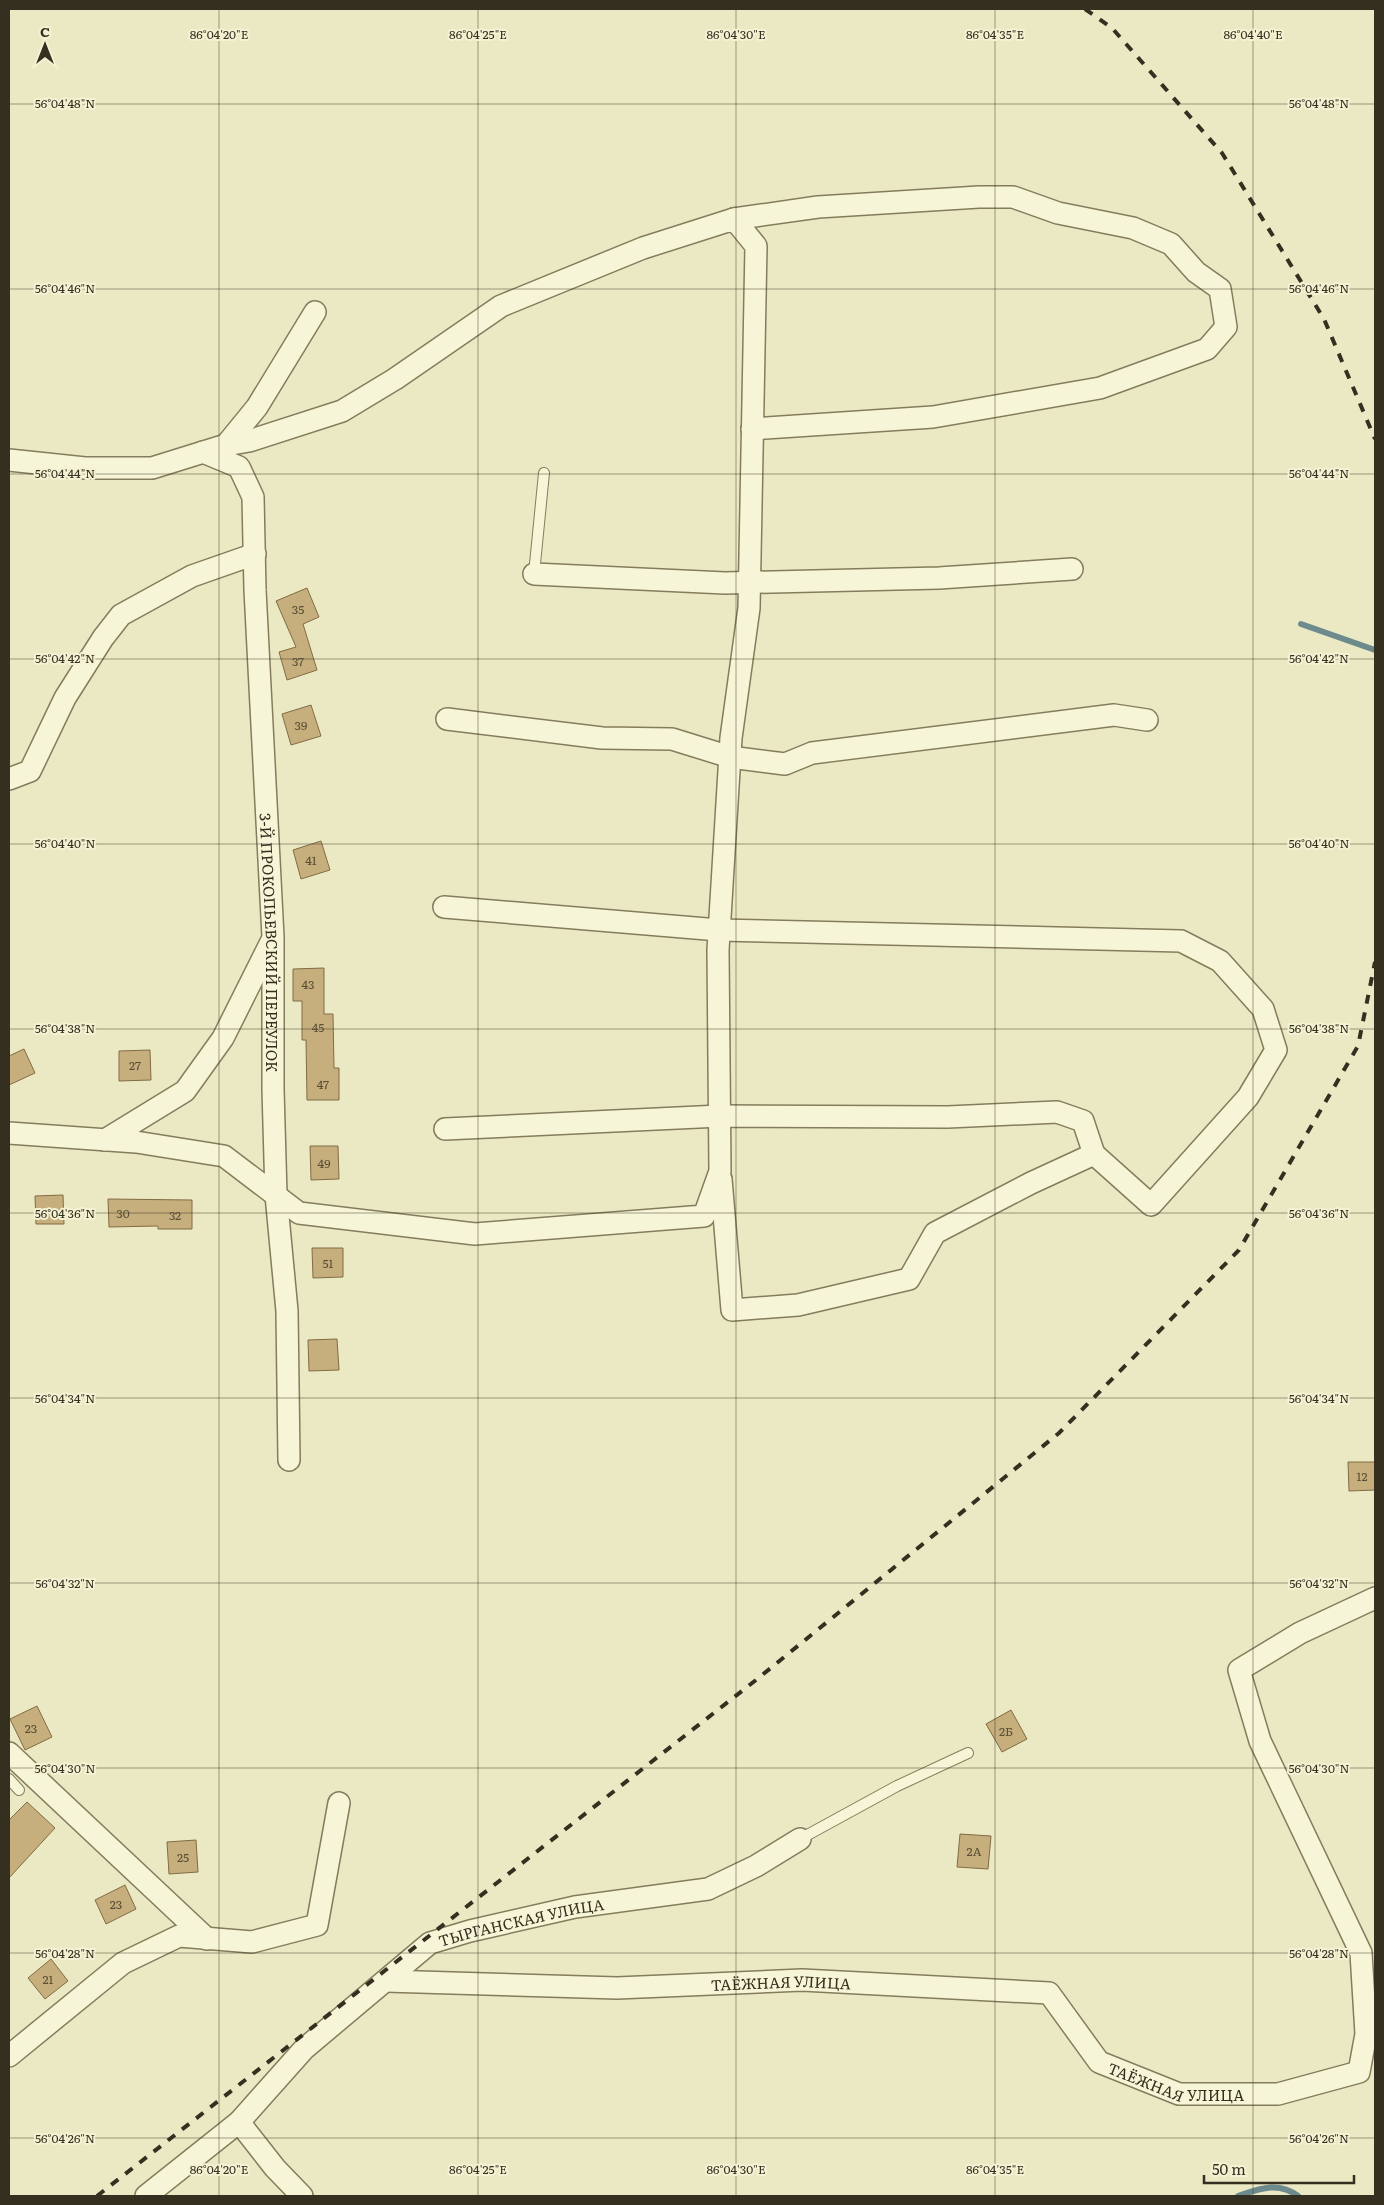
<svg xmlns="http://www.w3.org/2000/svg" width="1384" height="2205" viewBox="0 0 1384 2205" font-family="Literata,serif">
  <rect width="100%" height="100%" fill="#ebe9c4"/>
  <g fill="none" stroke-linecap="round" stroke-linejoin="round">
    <path stroke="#6d8b8c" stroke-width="6" d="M1301,624l74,26
      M1238,2196c21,-7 40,-15 60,0"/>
  </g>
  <path fill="#c6ae7d" stroke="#816c44" d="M307,588l12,29 -16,7 14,46 -30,10 -8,-28 17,-5 -20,-46z
    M311,705l10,31 -30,9 -9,-31z
    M321,841l9,29 -29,9 -8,-29z
    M324,968v46h9l1,54h5v32h-32l-1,-60h-4v-39h-9v-32z
    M24,1049l11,24 -26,12v-29z
    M150,1050l1,30 -32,1v-30z
    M310,1146h28l1,33 -28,1z
    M63,1195l1,29h-28l-1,-28z
    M108,1199l84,1v29h-34v-3l-49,1z
    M312,1248h31v29l-30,1z
    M337,1339l2,31 -30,1 -1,-31z
    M1348,1462h27v28l-26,1z
    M37,1706l15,31 -27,13 -15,-31z
    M1011,1710l16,29 -25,13 -16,-28z
    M27,1802l28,26 -46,50v-58z
    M960,1834l31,2 -3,33 -31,-2z
    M196,1840l2,32 -29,2 -2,-32z
    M125,1885l11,24 -30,15 -11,-24z
    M51,1959l17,22 -23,18 -17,-21z"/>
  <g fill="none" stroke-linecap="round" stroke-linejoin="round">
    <g stroke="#847c5c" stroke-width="12">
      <path id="service" d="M534,574l10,-101
        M9,1779l10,11
        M800,1839l97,-53 71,-33"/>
    </g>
    <g stroke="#847c5c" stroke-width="24">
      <g id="minor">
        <path d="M734,219l84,-12 161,-10h34l45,16 75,15 38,16 25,28 24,17 6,38 -19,22 -107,39 -167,29 -181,12"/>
        <path id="s1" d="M203,452l36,15 14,30 2,93 18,347v152l3,106 11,116 2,149"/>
        <path d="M9,460l76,8h67l74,-23 31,-38 58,-95"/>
        <path d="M534,574l191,9 214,-5 133,-9"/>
        <path d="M447,719l155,19 70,1 58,18 55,7 27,-11 302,-38 33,5"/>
        <path d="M9,779l21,-8 35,-73 38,-60 18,-23 71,-39 63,-22"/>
        <path d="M444,907l275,23 462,11 39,20 43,48 13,41 -28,47 -97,108 -57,-51 -63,29 -96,50 -26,46 -111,26 -66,5 -11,-131"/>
        <path d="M445,1129l275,-13 228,1 109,-5 26,9 11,33"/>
        <path d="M9,1133l127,9 88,14 75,57 176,21 229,-18 16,-45 -2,-221 13,-212 18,-130 7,-362 -22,-27 -91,29 -142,58 -106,73 -53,32 -93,30 -23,4"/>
        <path d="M105,1140l80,-49 38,-53 48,-96"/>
        <path d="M9,1753l198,186"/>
        <path id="s2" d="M386,1981l231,7 185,-8 247,13 50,69 80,32h99l81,-22 7,-38 -5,-81 -101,-212 -21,-71 61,-37 75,-35"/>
        <path d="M9,2056l114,-93 56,-27 73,6 65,-17 22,-122"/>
        <path d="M239,2122l36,46 27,28"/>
        <path id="s3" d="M146,2196l93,-74 65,-73 126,-106 40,-12 105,-24 133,-18 48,-23 44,-27"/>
      </g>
    </g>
    <use href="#service" stroke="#f6f5d7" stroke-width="10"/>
    <use href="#minor" stroke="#f6f5d7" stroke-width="21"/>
    <path stroke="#352f1f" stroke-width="4" stroke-dasharray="9 9" stroke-linecap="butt" d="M1085,9l27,19 110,125 102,166 51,120
      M97,2196l659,-516 303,-247 180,-183 119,-204 17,-84"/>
  </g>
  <path fill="none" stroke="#352f1f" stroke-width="1" stroke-opacity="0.45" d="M219,9v2187M478,9v2187M736,9v2187M995,9v2187M1253,9v2187M9,104h1366M9,289h1366M9,474h1366M9,659h1366M9,844h1366M9,1029h1366M9,1213h1366M9,1398h1366M9,1583h1366M9,1768h1366M9,1953h1366M9,2138h1366"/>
  <g text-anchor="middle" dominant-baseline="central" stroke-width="4" stroke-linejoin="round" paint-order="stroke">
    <g font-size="12" fill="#594f36">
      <text x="298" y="609">35</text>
      <text x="298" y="661">37</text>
      <text x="301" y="725">39</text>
      <text x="311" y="860">41</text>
      <text x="308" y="984">43</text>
      <text x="318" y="1027">45</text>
      <text x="135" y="1065">27</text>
      <text x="323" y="1084">47</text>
      <text x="324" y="1163">49</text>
      <text x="123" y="1213">30</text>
      <text x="175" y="1215">32</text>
      <text x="328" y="1263">51</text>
      <text x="1362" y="1476">12</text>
      <text x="31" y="1728">23</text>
      <text x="1006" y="1731">2Б</text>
      <text x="974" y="1851">2А</text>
      <text x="183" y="1857">25</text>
      <text x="116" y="1904">23</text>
      <text x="48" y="1979">21</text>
    </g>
    <g font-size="15" fill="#352f1f" stroke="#f3f2d3">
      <text stroke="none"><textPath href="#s1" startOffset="518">3-Й ПРОКОПЬЕВСКИЙ ПЕРЕУЛОК</textPath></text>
      <text stroke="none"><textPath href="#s3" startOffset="475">ТЫРГАНСКАЯ УЛИЦА</textPath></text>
      <text stroke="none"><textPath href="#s2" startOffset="395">ТАЁЖНАЯ УЛИЦА</textPath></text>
      <text stroke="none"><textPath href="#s2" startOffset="830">ТАЁЖНАЯ УЛИЦА</textPath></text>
    </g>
  </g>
  <g font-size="12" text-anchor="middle" fill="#352f1f" stroke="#f3f2d3" stroke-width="4" stroke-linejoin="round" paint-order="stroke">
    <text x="219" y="39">86°04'20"E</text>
    <text x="478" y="39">86°04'25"E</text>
    <text x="736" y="39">86°04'30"E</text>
    <text x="995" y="39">86°04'35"E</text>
    <text x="1253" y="39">86°04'40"E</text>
    <text x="65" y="108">56°04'48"N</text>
    <text x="1319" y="108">56°04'48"N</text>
    <text x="65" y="293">56°04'46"N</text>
    <text x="1319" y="293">56°04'46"N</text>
    <text x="65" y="478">56°04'44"N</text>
    <text x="1319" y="478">56°04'44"N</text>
    <text x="65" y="663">56°04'42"N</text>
    <text x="1319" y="663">56°04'42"N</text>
    <text x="65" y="848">56°04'40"N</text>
    <text x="1319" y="848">56°04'40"N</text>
    <text x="65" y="1033">56°04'38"N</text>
    <text x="1319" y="1033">56°04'38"N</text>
    <text x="65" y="1218">56°04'36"N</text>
    <text x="1319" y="1218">56°04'36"N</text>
    <text x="65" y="1403">56°04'34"N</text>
    <text x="1319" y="1403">56°04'34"N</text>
    <text x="65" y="1588">56°04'32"N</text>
    <text x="1319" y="1588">56°04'32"N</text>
    <text x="65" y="1773">56°04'30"N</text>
    <text x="1319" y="1773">56°04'30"N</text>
    <text x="65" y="1958">56°04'28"N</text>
    <text x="1319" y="1958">56°04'28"N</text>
    <text x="65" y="2143">56°04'26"N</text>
    <text x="1319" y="2143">56°04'26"N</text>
    <text x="219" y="2174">86°04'20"E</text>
    <text x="478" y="2174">86°04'25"E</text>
    <text x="736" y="2174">86°04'30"E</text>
    <text x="995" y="2174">86°04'35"E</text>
  </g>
  <rect width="1384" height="2205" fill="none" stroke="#352f1f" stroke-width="20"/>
  <g transform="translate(45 45)" stroke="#f3f2d3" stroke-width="4" paint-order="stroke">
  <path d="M0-4L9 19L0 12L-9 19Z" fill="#352f1f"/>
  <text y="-8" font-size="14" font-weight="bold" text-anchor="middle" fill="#352f1f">С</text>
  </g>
  <path d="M1204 2175v8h150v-8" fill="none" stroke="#352f1f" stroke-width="2.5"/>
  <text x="1212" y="2175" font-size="15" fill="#352f1f" stroke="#f3f2d3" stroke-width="4" paint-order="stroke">50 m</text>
</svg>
